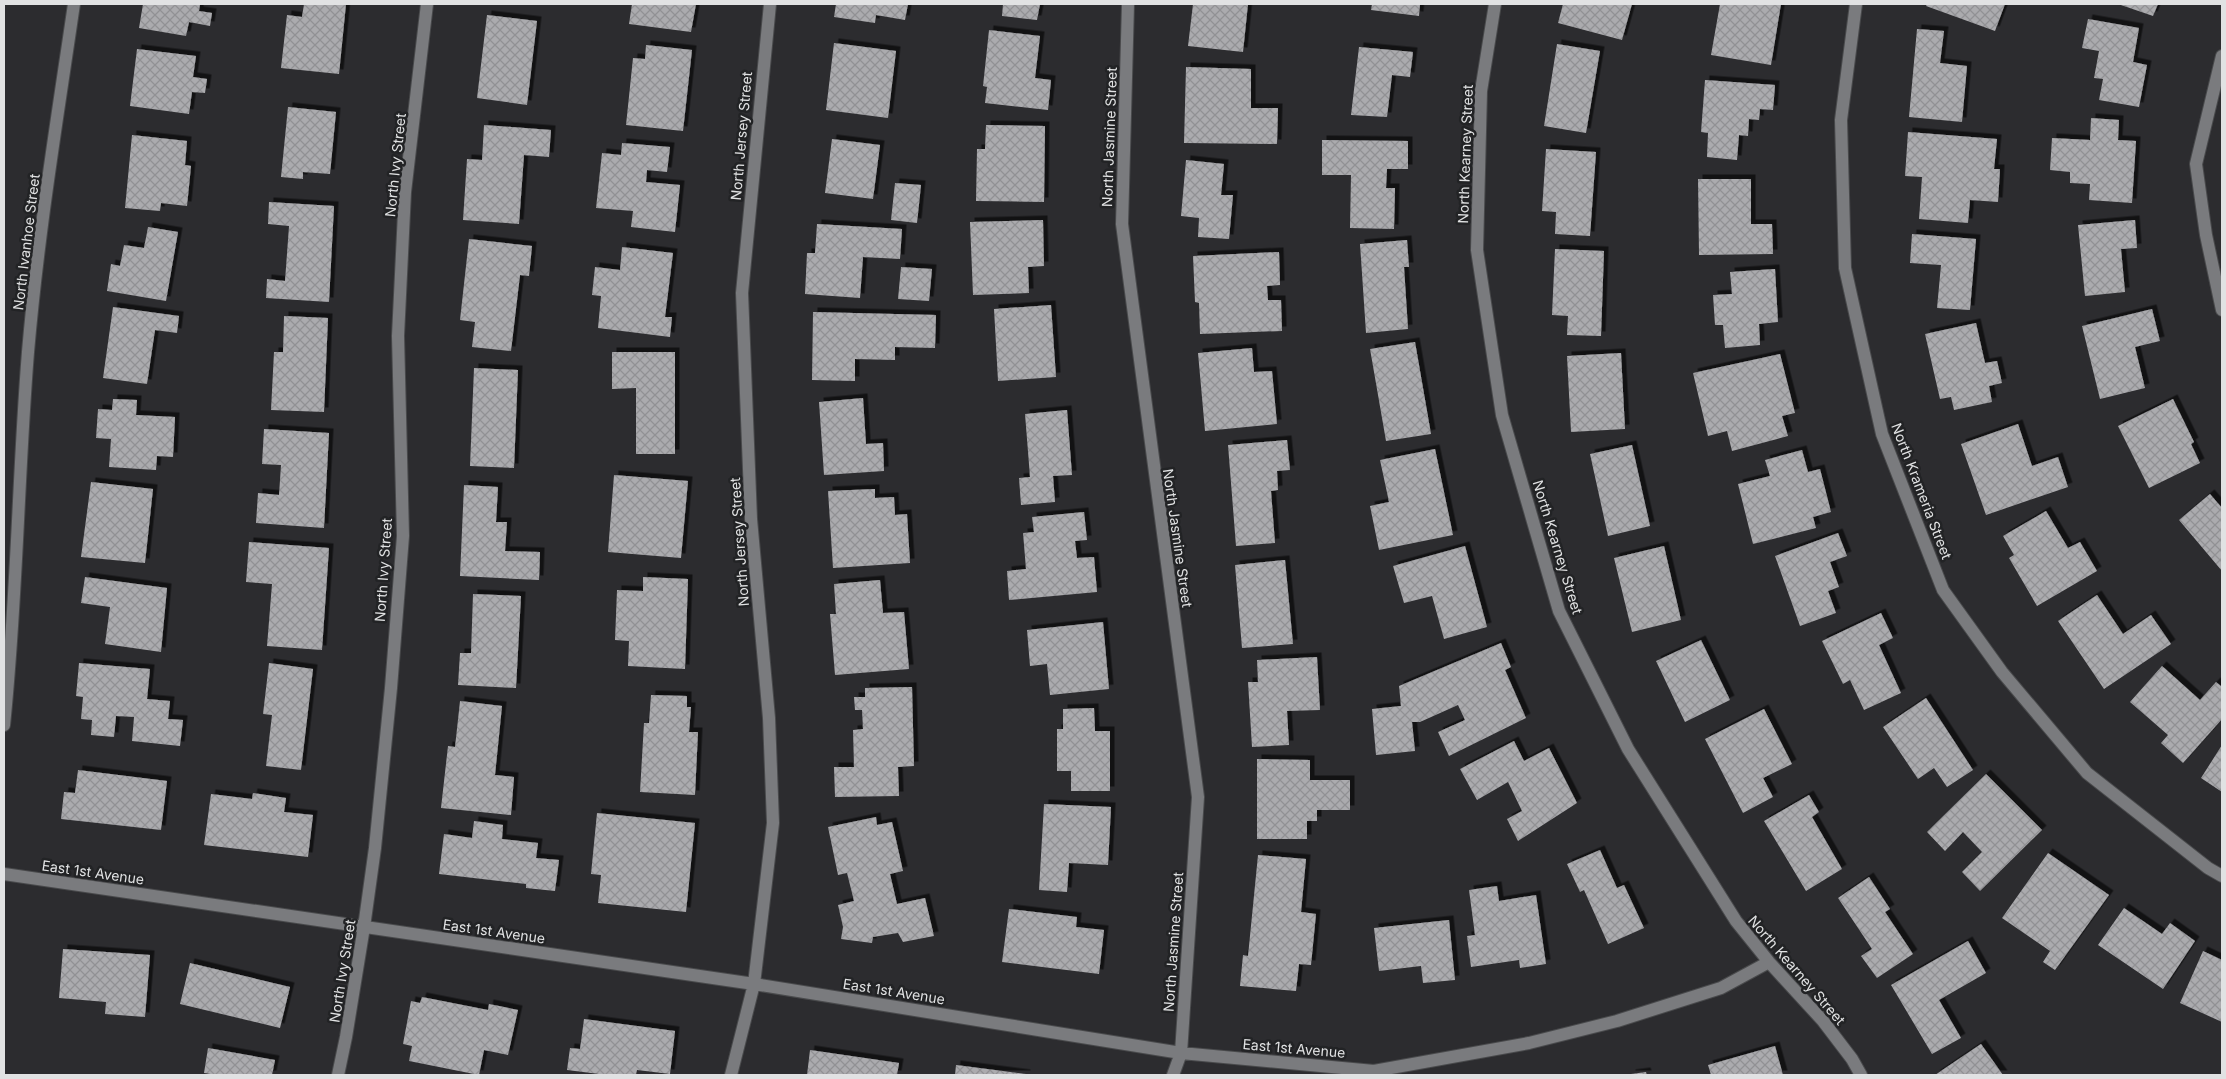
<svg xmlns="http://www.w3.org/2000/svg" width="2226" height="1079" viewBox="0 0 2226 1079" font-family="Inter,sans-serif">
  <defs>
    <pattern id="building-cross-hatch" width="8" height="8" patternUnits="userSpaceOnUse" patternTransform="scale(1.25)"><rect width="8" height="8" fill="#ababae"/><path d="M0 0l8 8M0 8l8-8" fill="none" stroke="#919194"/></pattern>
    <filter id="shadow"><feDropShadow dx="4.5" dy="-4.5" stdDeviation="0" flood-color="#0009"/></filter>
  </defs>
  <rect width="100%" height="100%" fill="#2c2c2f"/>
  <path fill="url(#building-cross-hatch)" filter="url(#shadow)" d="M143,4h57l-1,7 13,2 -2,13 -21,-4 -3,14 -47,-8z
    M304,4h42l-7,70 -58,-6 6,-53 15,2z
    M632,4h64l-5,28 -62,-8z
    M836,4h72l-3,16 -29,-5 -1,8 -41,-6z
    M1003,4h37l-3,16 -35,-4z
    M1193,4h55l-5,48 -55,-6z
    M1372,4h48l-1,12 -48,-6z
    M1563,4h69l-10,36 -64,-17z
    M1720,4h61l-10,61 -60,-10z
    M1927,4h78l-10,27 -69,-25z
    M2118,4h40l-5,12z
    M487,15l50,6 -10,84 -50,-7z
    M2088,19l51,9 -6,34 14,3 -8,42 -40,-7 4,-21 -9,-1 5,-27 -17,-3z
    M1917,29l27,2 -4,32 27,3 -5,56 -53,-5z
    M989,30l51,6 -5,42 16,2 -3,30 -63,-7 2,-16 -4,-1z
    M834,43l62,8 -8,67 -62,-8z
    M1557,44l43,7 -14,82 -42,-7z
    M646,45l46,5 -9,81 -57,-6 7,-67 12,1z
    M1359,47l54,5 -3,25 -18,-2 -5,42 -36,-2z
    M137,49l59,7 -3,21 14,2 -2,14 -13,-1 -3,22 -59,-8z
    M1186,67l65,2v39h27l-1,36 -93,-1z
    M1705,80l70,5 -2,25 -13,-1 -1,11 -10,-1 -1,17 -9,-1 -2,25 -30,-3 1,-24 -7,-1z
    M288,107l48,5 -6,62 -27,-2v7l-22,-2z
    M2091,118l28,2 -1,20 18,1 -4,62 -43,-3 1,-16 -20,-1v-11l-20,-2 2,-32 38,2z
    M484,125l67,5 -2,27 -25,-2 -5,69 -56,-4 4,-61 15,1z
    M986,125l59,1 -1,76 -68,-1 1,-52h8z
    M1908,132l89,7 -3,30h6l-2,33 -28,-2 -2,23 -49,-4 3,-42 -17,-1z
    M132,135l55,6 -2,24 6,1 -4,40 -26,-3 -1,8 -35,-3z
    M832,139l48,6 -7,54 -48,-6z
    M1322,140l86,1v28h-21l-1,19h9l-1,41 -44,-1 1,-53h-29z
    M622,143l48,4 -3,25 -20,-2 -1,12 34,3 -5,47 -44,-5 2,-16 -37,-3 6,-55 19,2z
    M1546,149l50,3 -6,84 -35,-2 1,-22 -14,-1z
    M1186,160l38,4 -3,31h12l-4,44 -31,-2 1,-19 -18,-2z
    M1698,179h53v45h21l1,30 -74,1z
    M895,183l26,2 -4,38 -26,-3z
    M269,202l65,4 -5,96 -63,-4 1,-19 18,2 4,-55 -21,-2z
    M1043,220l1,46 -16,1 1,26 -56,2 -3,-73z
    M2135,220l2,28 -16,1 4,43 -40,4 -7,-71z
    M817,224l85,5 -2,30 -37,-2 -3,41 -55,-4 2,-41h8z
    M148,227l30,5 -12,69 -59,-10 4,-27 9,2 4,-21 20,3z
    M1912,234l64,5 -6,71 -33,-2 4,-43 -31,-2z
    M469,239l63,7 -3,30 -9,-1 -9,76 -39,-4 3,-25 -15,-2z
    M1407,240l2,27h-5l4,62 -42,4 -6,-89z
    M622,247l51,6 -8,64h7l-2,20 -72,-9 3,-32 -9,-1 3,-28 25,3z
    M1555,249l49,2 -3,85 -34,-1 1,-19 -16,-1z
    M1279,252l1,33 -13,1 1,14h13l1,31 -82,3 -1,-31 -4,-1 -2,-46z
    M901,267l31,2 -3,32 -31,-2z
    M1775,269l3,53 -19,2 1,21 -35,3 -2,-23h-8l-2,-30 19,-1 -2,-22z
    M1051,305l5,72 -58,4 -4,-72z
    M113,307l66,9 -2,17 -22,-3 -8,54 -44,-6z
    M2152,309l8,32 -25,6 10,41 -45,11 -18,-73z
    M813,312l123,3 -1,33 -40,-1v13l-40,-1v22l-43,-1z
    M284,316l44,2 -4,94 -53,-2 3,-58h9z
    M1976,323l9,40 12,-2 5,22 -13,3 3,16 -38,8 -3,-13 -11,2 -15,-65z
    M1415,342l16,92 -45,7 -16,-92z
    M1252,348l2,24 18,-1 5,53 -72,7 -7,-78z
    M612,352h63v102h-39v-66l-24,1z
    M1621,353l4,76 -54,3 -4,-76z
    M1780,354l15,59 -13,3 6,20 -56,15 -5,-20 -19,5 -15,-63z
    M474,368l44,2 -4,98 -44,-2z
    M863,398l3,46 17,-1 1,28 -60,4 -5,-73z
    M113,399l24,1 -1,15 39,2 -2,40 -16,-1 -1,14 -47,-3 2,-28 -15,-1 2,-29 14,1z
    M2173,399l21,43 -3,2 9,19 -51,25 -31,-62z
    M1067,410l5,65 -19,1 2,26 -34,3 -2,-27 11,-1 -5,-63z
    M2018,424l14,42 26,-9 10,30 -82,28 -25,-71z
    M264,429l65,4 -5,95 -68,-5 2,-30 21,2 2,-30 -19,-1z
    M1287,440l3,30 -13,1 1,19 -7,1 4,52 -39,3 -8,-101z
    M1632,445l18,81 -42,10 -18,-82z
    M1435,449l18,86 -74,15 -9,-44 19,-4 -9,-42z
    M1802,450l6,22 12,-3 11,43 -18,5 3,11 -63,16 -15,-60 32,-8 -5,-16z
    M614,475l74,6 -7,77 -73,-6z
    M91,482l62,7 -8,74 -64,-6z
    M464,485l34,2 -2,35h11l-2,29 35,1 -1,28 -79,-4z
    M875,489v9l19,-1 1,18 12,-1 3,49 -77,5 -5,-77z
    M2210,494l12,14v63l-43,-51z
    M2046,511l22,37 12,-6 17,29 -60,35 -28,-48 5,-3 -11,-19z
    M1084,512l3,28 -12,1 2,17 17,-1 3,35 -88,8 -2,-29 19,-2 -3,-36 11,-1 -2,-15z
    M1838,533l9,23 -17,6 9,25 -11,4 8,22 -36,13 -25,-70z
    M249,542l80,6 -7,102 -55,-4 5,-62 -26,-2z
    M1465,546l22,81 -43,12 -12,-43 -28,7 -11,-37z
    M1664,546l17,74 -49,12 -18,-74z
    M1285,560l8,84 -51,4 -7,-83z
    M85,577l82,11 -6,64 -56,-8 5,-37 -29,-4z
    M643,577l45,2 -3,90 -57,-3 1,-25 -14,-1 2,-50 26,1z
    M880,580l3,33 21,-1 5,57 -74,6 -5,-61h6l-2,-30z
    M473,594l48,2 -5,92 -58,-3 2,-32h11z
    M2097,595l26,39 28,-19 20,29 -67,45 -46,-68z
    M1881,613l12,25 -14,7 22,48 -37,17 -14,-30 -7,4 -21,-43z
    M1103,622l6,67 -59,6 -3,-31 -17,2 -3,-36z
    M1701,640l29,60 -45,22 -29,-61z
    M1501,643l10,24 -6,3 21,48 -77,38 -11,-24 27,-12 -7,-15 -38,17h-8l3,29 -39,4 -4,-46 29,-3 -2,-20z
    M1317,657l3,53 -33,1 2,34 -37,2 -4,-65h10l-1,-22z
    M79,663l71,6 -3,30 23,2 -2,18 15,1 -3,26 -48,-5 2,-24 -18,-1 -2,21 -23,-2 1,-15 -11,-1 2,-22 -7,-1z
    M269,663l44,6 -12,101 -35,-4 6,-51 -9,-1z
    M2162,666l38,34 16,-18 6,5v32l-39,44 -22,-20 7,-8 -38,-33z
    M912,687l2,79 -16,1 1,29 -64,1 -1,-30h20l-1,-37 10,-1 -1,-19h-7l-1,-13h11v-9z
    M651,695l36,1v11h4l-2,25h9l-3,63 -55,-3 4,-69h5z
    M1926,698l47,72 -26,17 -13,-19 -16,11 -35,-52z
    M460,701l42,5 -7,69 19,2 -3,38 -70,-7 7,-62 7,1z
    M1094,708l1,23h15v60h-39v-20h-14v-42h6v-20z
    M1764,709l28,55 -29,14 10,19 -30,16 -38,-74z
    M1514,741l10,20 25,-13 28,55 -59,38 -11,-22 15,-8 -14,-29 -31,18 -17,-31z
    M2222,745v47l-21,-14z
    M1257,759l53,1v20h40v30h-33v11h-10v18h-50z
    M78,770l89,11 -6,49 -100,-11 3,-27 11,1z
    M1986,774l56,56 -62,61 -18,-19 20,-20 -19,-20 -18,19 -18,-19z
    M253,793l33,5 -2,14 29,3 -5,42 -104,-12 7,-51 41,5z
    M1809,795l10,17 -7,5 30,52 -36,22 -42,-70z
    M1044,804l67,3 -3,58 -39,-2 -2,29 -28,-2z
    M597,813l98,10 -9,89 -88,-9 3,-28 -10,-1z
    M876,817l1,8 15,-3 11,49 -13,3 7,30 28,-6 9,38 -31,6 -5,-9 -25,4 -1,6 -31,-4 2,-12 -5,-22 16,-4 -7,-28 -9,2 -10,-48z
    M474,821l29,4 -1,14 36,4 -2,15 23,2 -4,31 -29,-3v-4l-87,-10 5,-40 28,4z
    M1600,850l17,38 7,-3 20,43 -36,16 -24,-54 -4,2 -13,-28z
    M2048,853l61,42 -54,75 -12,-8 7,-11 -48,-33z
    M1258,855l48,4 -5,53 15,2 -5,51 -12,-1 -3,27 -56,-5 3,-31 5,1z
    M1869,877l21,32 -5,3 28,42 -36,24 -16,-22 11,-7 -34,-51z
    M1497,886l2,15 37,-6 10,69 -26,4 -1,-8 -48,7 -4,-31 8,-1 -6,-45z
    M2124,908l38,26 8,-11 25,18 -32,48 -65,-44z
    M1009,909l68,8 -1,10 28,3 -5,44 -97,-12z
    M1449,920l6,60 -32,3 -2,-17 -42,5 -5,-43z
    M1968,941l18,32 -47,27 22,38 -29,16 -41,-69z
    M63,949l87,6 -5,62 -40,-3 1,-12 -47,-4z
    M2203,951l19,9v62l-42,-19z
    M190,963l100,24 -10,41 -100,-24z
    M422,997l66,13 1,-6 29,6 -10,45 -24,-5 -5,25 -70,-14 3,-15 -9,-2 8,-43 9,2z
    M584,1019l91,12 -5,43 -33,-4 -1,5h-29l-40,-5 3,-22 10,1z
    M1981,1044l22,31h-68z
    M1775,1046l8,29h-72l-3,-10z
    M208,1048l67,12 -3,15h-55l-13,-2z
    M810,1050l89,13 -2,12h-90z
    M956,1065l70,9v1h-71z
    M1646,1072l1,3h-16v-1z"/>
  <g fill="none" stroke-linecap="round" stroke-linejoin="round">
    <g stroke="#494a4c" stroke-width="14">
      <path id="street" d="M1128,4l-6,220 76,573 -17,256 -8,22
        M1495,4l-14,87 -4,159 25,165 57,196 69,138 108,172 33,41 54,59 29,38 9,16
        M1856,4l-15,116 4,148 37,166 61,156 59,82 85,101 121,95 14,8
        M2222,56l-26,108 10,71 16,75
        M4,725c13,-124 14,-249 24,-373 10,-117 29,-232 46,-348
        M4,874l750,110 427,69 193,18 155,-28 88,-22 104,-33 48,-26
        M338,1075l8,-38 18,-110 11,-79 16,-160 12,-152 -5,-200 7,-144 22,-188
        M731,1075l23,-91 19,-161 -4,-105 -18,-199 -9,-226 28,-289"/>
    </g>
    <use href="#street" stroke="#7a7b7e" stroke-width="12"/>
  </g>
  <g text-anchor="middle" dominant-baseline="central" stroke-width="5" stroke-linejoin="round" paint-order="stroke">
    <g font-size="14" fill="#e1e2e3" stroke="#222325">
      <text transform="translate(741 136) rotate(-85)">North Jersey Street</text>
      <text transform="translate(1109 137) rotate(-88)">North Jasmine Street</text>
      <text transform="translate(1465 154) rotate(-88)">North Kearney Street</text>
      <text transform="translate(395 165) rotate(-84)">North Ivy Street</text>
      <text transform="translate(26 242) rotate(-83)">North Ivanhoe Street</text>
      <text transform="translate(1922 491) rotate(69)">North Krameria Street</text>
      <text transform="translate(1178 538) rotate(82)">North Jasmine Street</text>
      <text transform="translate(739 542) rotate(-94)">North Jersey Street</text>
      <text transform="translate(1558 547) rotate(73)">North Kearney Street</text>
      <text transform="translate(383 570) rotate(-86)">North Ivy Street</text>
      <text transform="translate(93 872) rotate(8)">East 1st Avenue</text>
      <text transform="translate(494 931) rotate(8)">East 1st Avenue</text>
      <text transform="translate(1173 942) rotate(-86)">North Jasmine Street</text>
      <text transform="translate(1797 970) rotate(49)">North Kearney Street</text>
      <text transform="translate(342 971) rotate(-81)">North Ivy Street</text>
      <text transform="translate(894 991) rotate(9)">East 1st Avenue</text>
      <text transform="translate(1294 1048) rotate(5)">East 1st Avenue</text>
    </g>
  </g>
  <rect width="2226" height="1079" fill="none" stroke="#e1e2e3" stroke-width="10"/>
</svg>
